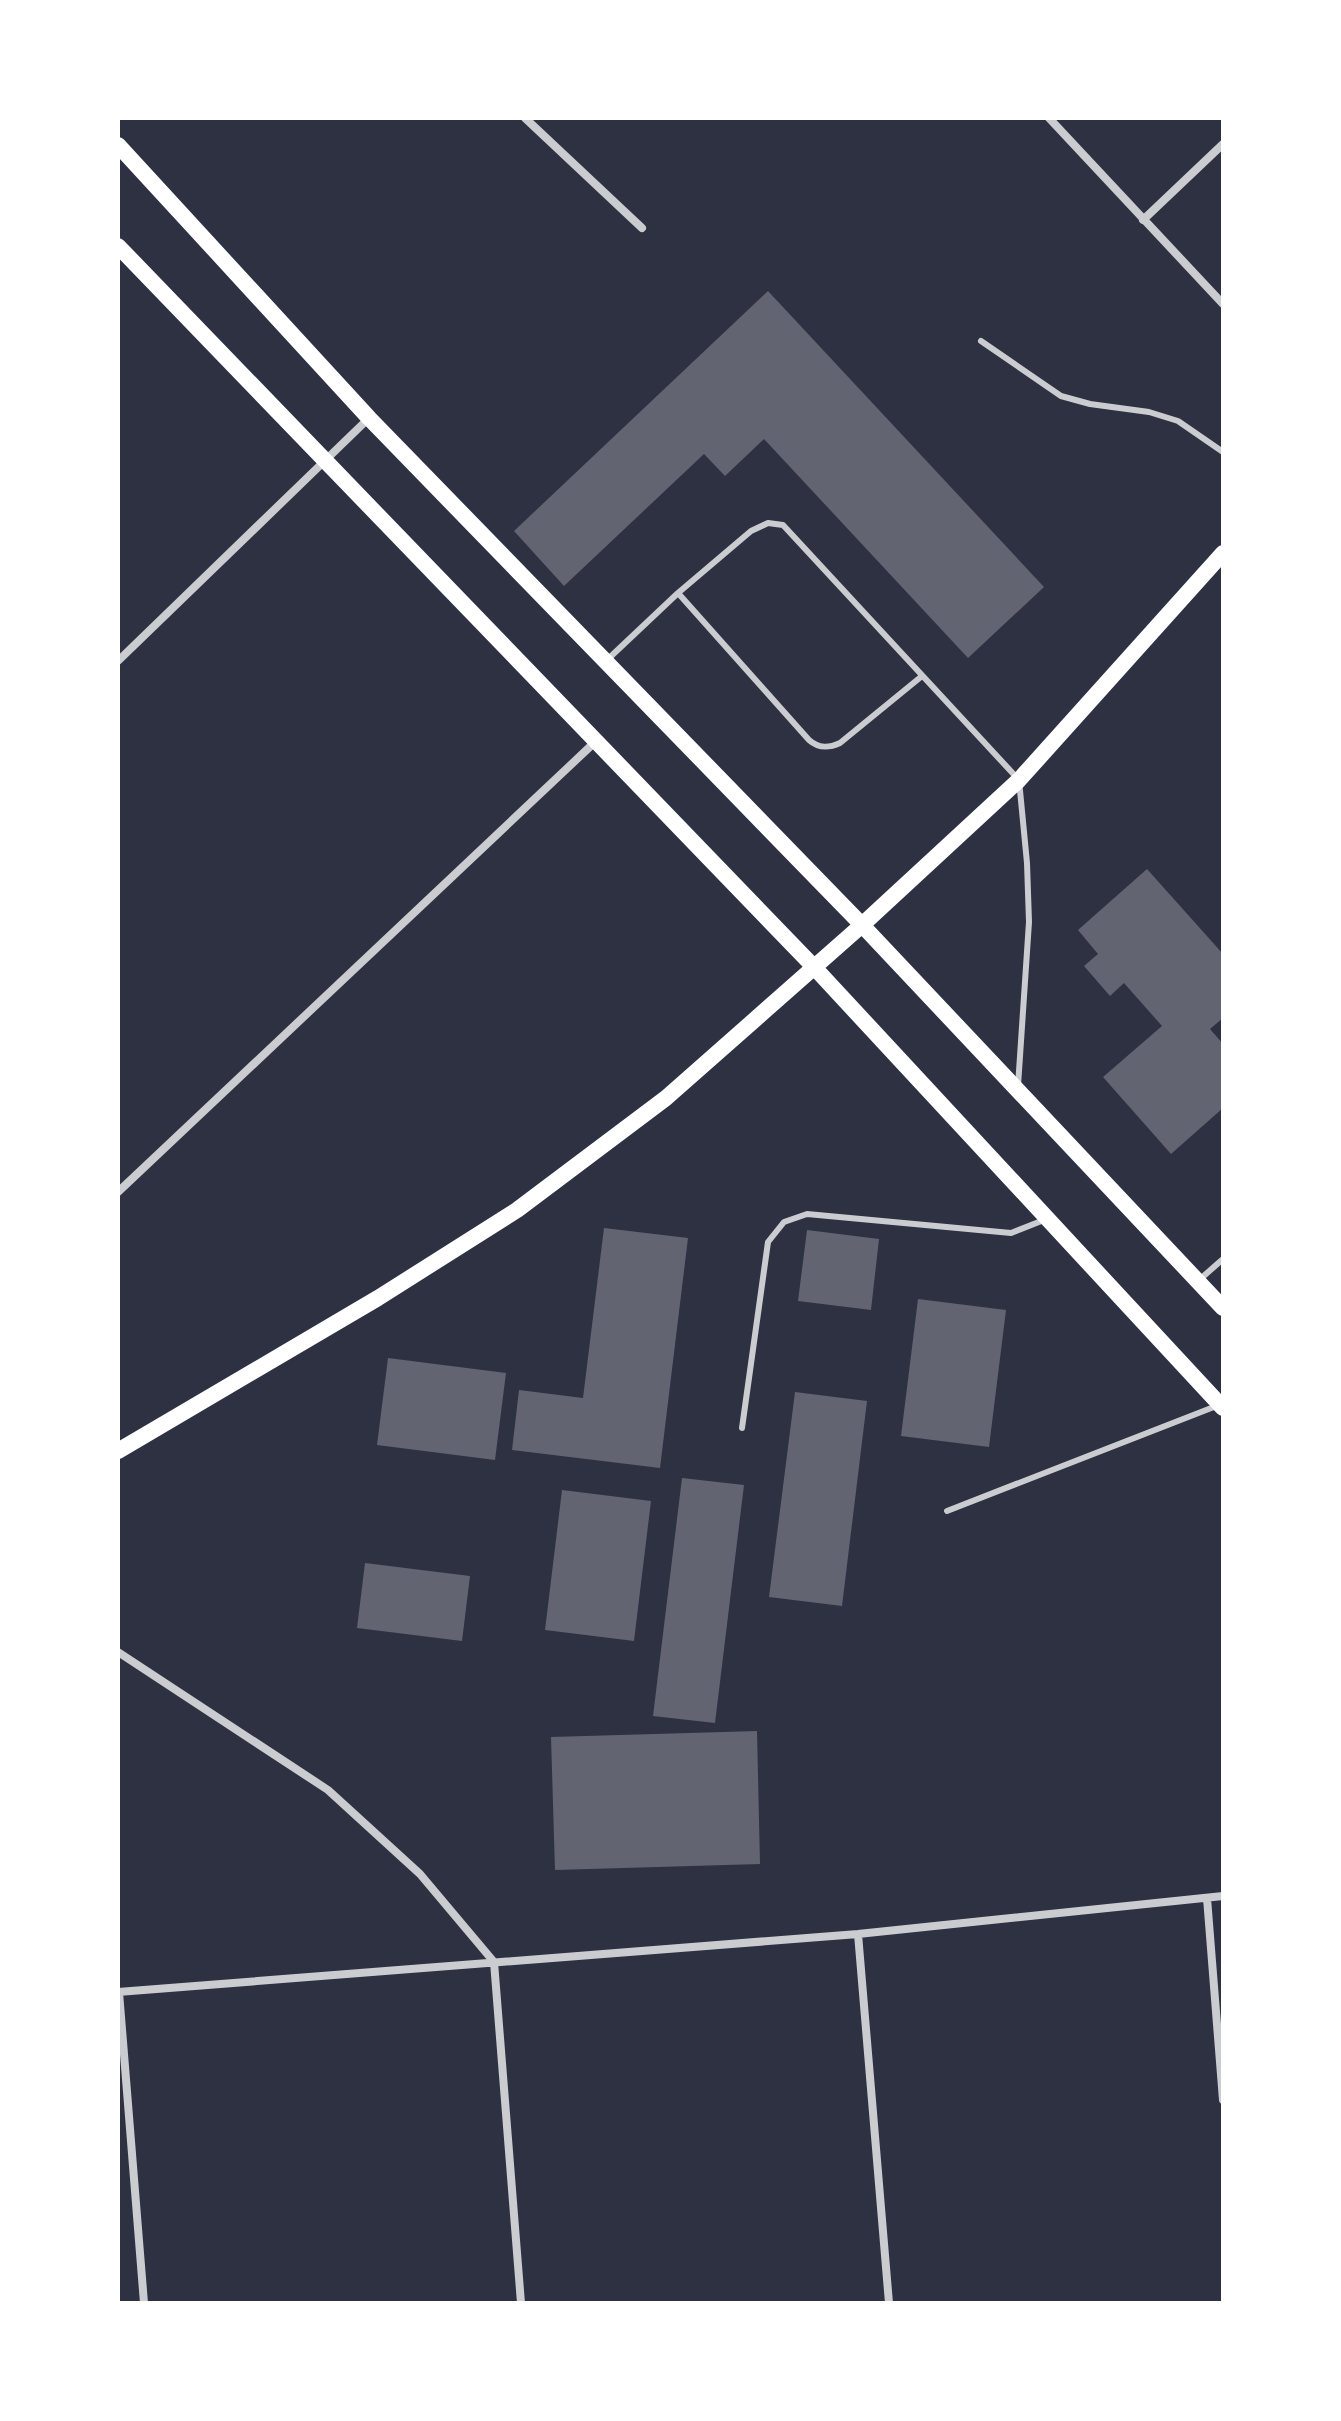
<svg xmlns="http://www.w3.org/2000/svg" width="1341" height="2421" viewBox="0 0 1341 2421" font-family="'Source Serif 4',serif">
  <rect width="100%" height="100%" fill="#2d3142"/>
  <path fill="#626471" d="M768,291l276,296 -76,71 -204,-219 -39,37 -21,-22 -140,132 -50,-55z
    M1147,869l76,85v64l-13,11 13,15v64l-52,46 -68,-77 59,-51 -38,-43 -14,13 -26,-30 14,-12 -20,-24z
    M604,1228l84,10 -28,230 -148,-18 7,-60 64,8z
    M807,1230l72,9 -8,71 -73,-9z
    M918,1299l88,11 -17,137 -88,-11z
    M388,1358l118,15 -11,87 -118,-15z
    M795,1392l72,9 -25,205 -73,-9z
    M682,1478l62,7 -29,238 -62,-7z
    M562,1490l89,11 -17,140 -89,-11z
    M365,1563l105,13 -8,65 -105,-13z
    M757,1731l3,133 -205,6 -4,-133z"/>
  <g fill="none" stroke-linecap="round" stroke-linejoin="round">
    <path stroke="#caccd0" stroke-width="6" d="M981,341l80,55 29,8 59,8 29,9 45,31
      M678,593l131,147c10,9 20,8 31,3l82,-67
      M607,660l71,-67 73,-62 17,-8 15,2 236,255 8,83 2,59 -11,164
      M1198,1281l25,-22
      M742,1428l26,-186 16,-20 23,-8 204,19 33,-13
      M947,1511l272,-106"/>
    <path stroke="#caccd0" stroke-width="8" d="M525,118l117,110
      M1049,118l174,186
      M1143,220l80,-76
      M118,661l251,-243
      M118,1192l477,-450
      M118,1652l210,138 92,84 74,88 27,341
      M1207,1898l16,202
      M858,1934l31,369
      M118,1992l740,-58 365,-38
      M119,1992l25,311"/>
    <path stroke="#fff" stroke-width="16" d="M118,145l251,273 493,507 361,383
      M118,246l695,720 410,442
      M118,1451l260,-153 139,-88 149,-112 196,-173 157,-145 204,-227"/>
  </g>
  <rect width="1341" height="2421" fill="none" stroke="#ffffff" stroke-width="240"/>
</svg>
